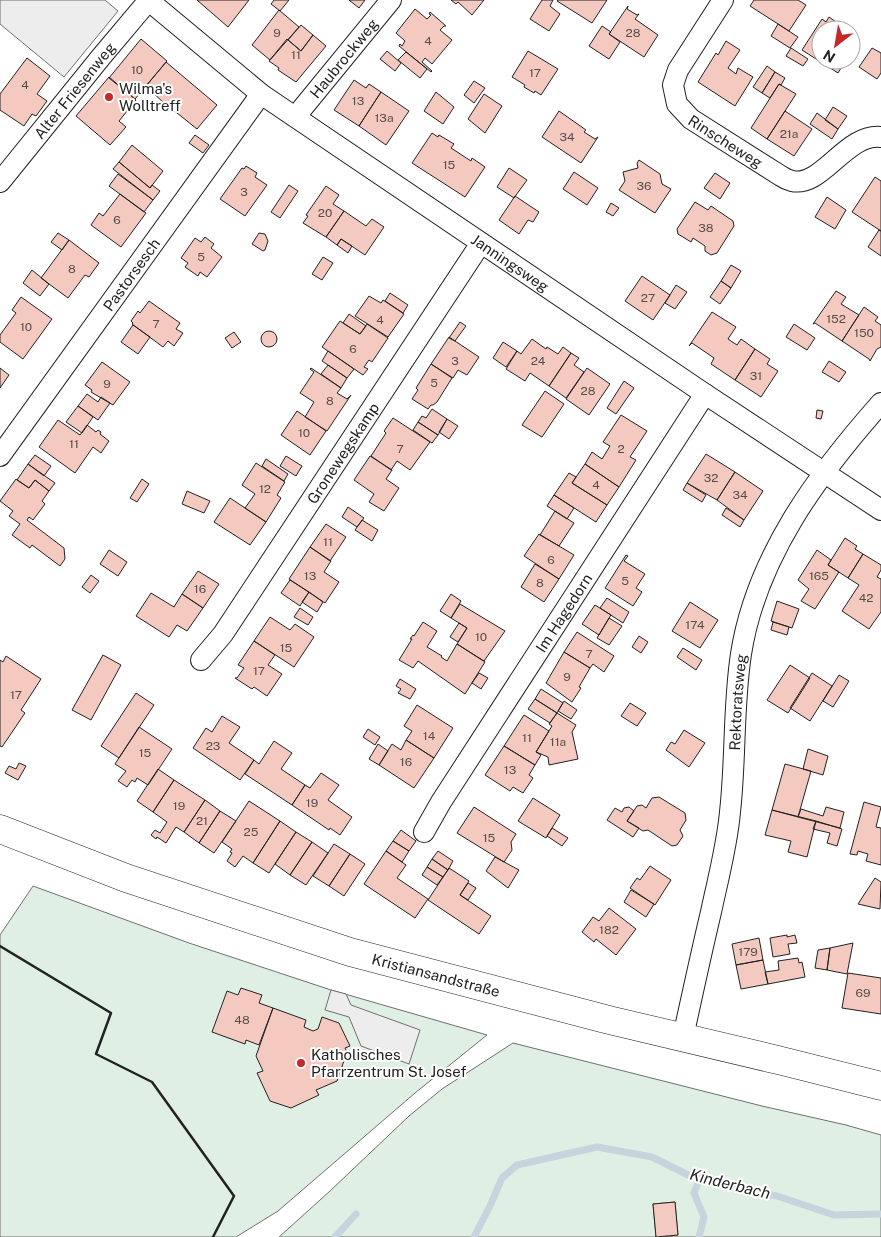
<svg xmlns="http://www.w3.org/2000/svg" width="881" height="1237" viewBox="0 0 881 1237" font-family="'Public Sans',sans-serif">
  <rect width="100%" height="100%" fill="#fff"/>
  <path fill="#e0efe3" stroke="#6f6f6f" d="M33,886l156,57 142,47 156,45 -72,58 -137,118 -42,26h-236v-302z
    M513,1043l249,63 84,19 35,10v102h-220l17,-2 -3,-33 -22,2 3,33h-377l51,-46 79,-75 33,-27z"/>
  <path fill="#ededed" stroke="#6f6f6f" d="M0,0h105l13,11 -54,66 -64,-53z
    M331,990l15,4 5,11 69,25 -11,34 -48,-18 -12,-29 -24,-7z"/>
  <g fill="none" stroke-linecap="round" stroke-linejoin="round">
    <path stroke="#c7d3dd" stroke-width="7" d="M335,1237l21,-23
      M474,1237l16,-31 12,-28 15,-13 80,-18 55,10 36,18 13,1 28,11 48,9 57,19 47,-1
      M699,1237l5,-20 -10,-24 7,-17"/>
  </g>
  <path fill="#f3c9c0" stroke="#222" d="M197,0h52l-21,27z
    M274,0h15l-9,11 -9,-7z
    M349,0h16l-6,8z
    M451,0h33l-12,15 -14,-13 -2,2z
    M542,0h11l-3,6 10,8 -11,17 -19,-12z
    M558,0h49l-15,23 -35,-22z
    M754,0h44l8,5 -17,26 -39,-25z
    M628,6l-1,3 10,6 2,-1 -4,5 23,16 -14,22 -35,-23z
    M415,9l12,10 4,-4 -2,-1 1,-2 16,14h-2l-4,4 12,10 -20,24 -7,-6 -3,4 10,9 -1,1 -32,-26 1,-2 2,2 3,-5 -9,-8z
    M279,10l20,17 -29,33 -18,-15z
    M829,17l13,9 -2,4h-19v30h25l-8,13 -36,-23 20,-31 4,3z
    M778,24l20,13 -8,11 -19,-12z
    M301,25l12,10 -12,16 -13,-11z
    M602,26l9,6 -2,2 11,8 -11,17 -20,-13z
    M313,35l13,11 -30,36 -18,-12 1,-2 -10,-7 18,-22 14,12z
    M851,38l6,4 -6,10z
    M141,39l26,22 -32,38 -26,-21z
    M726,41l14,9 -12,18 8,6 2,-6 15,9 -18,29 -37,-24 18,-29 2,2z
    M791,48l17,11 -5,7 -17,-10z
    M872,48l9,5v20l-4,6 -18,-12z
    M387,51l14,12 -6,8 -15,-12z
    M528,51l30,18 -17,26 -6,-4 -1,2 -10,-6 1,-2 -13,-8z
    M406,52l21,17 -7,9 -22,-18z
    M27,58l23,18 -13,18 10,7 -11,15 -4,-2 -8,12 -24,-16v-16z
    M166,62l51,43 -20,24 -25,-20 -1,1 -25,-24z
    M767,66l8,6 -13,21 -9,-6z
    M775,72l10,6 -4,7 -2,-1 -9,14 -8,-5z
    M109,77l27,23 -17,21 7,6 -16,18 -34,-29z
    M354,80l12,8 3,-4 12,8 -22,34 -25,-16z
    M474,81l11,7 -11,15 -10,-8z
    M779,84l17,10 -29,45 -16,-11z
    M381,92l28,19 -23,34 -27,-19z
    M436,92l18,15 -11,17 -19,-13z
    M484,94l18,12 -17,27 -17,-14z
    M833,107l14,9 -9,13 -13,-9z
    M559,111l27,19 -2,2 11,7 3,-2 -17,26 -39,-26z
    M785,111l27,18 -18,27 -27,-17z
    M817,113l21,16 -6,10 -22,-15z
    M432,133l6,4 1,-2 15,9 -3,4 20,13 1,-3 13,9 -20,30 -53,-34z
    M195,135l14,10 -6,8 -14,-10z
    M132,145l31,26 -13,17 -31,-26z
    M639,160l21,14 2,10 9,5 -16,24 -36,-23 6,-9 -2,-9 15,-4 -1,-5z
    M119,162l31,26 2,-3 8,6 -7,9 -40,-31z
    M246,166l11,7 -2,4 12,8 -22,31 -25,-17 22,-31 2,1z
    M509,168l18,12 -13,18 -17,-11z
    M574,172l24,16 -11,17 -24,-16z
    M715,173l15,10 -10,16 -16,-11z
    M118,174l35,26 -9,12 -35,-26z
    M875,177l6,4v50l-29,-19z
    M289,185l9,6 -18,27 -9,-6z
    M326,186l13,9 -6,9 11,7 -18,26 -23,-14 5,-7 -2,-1z
    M120,194l26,19 -25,34 -30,-22 8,-12 4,3z
    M515,196l24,16 -6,10 -5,-2 -9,14 -20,-14z
    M827,197l19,13 -11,19 -20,-12z
    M695,202l13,8 3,-4 22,15 1,5 -17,27 -6,2 -6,-4v-5l-12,-8 -2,4 -13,-8 -1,-5z
    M611,203l8,5 -6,8 -7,-4z
    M344,211l22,15 6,-7 12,8 -19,28 -24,-16 -4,6 -11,-8z
    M879,230l2,1v25l-13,-9z
    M58,233l11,7 -7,10 -11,-8z
    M259,233l6,1 3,7 -3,9 -2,1 -11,-7z
    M205,237l9,7 -3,4 11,9 -15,20 -7,-5 -2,4 -13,-9 3,-4 -7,-5 14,-20 6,4z
    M341,239l11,7 -4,7 -11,-8z
    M69,240l30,23 -10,14 -4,-2 -17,23 -27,-20z
    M323,257l10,6 -11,17 -10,-6z
    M731,265l10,6 -10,17 -10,-7z
    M32,270l17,14 -9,12 -17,-13z
    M642,276l28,19 -17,25 -28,-19z
    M721,281l10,7 -11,16 -10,-7z
    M676,285l11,7 -12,17 -10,-6z
    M836,291l10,6 -5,7 18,11 -17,26 -27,-18 -2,1z
    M390,293l18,12 -5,8 -18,-12z
    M369,296l12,7 2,-3 21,14 -16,23 -33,-21z
    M21,297l31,22 -29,40 -23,-17v-7l16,-22 -4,-3z
    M149,301l31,22 -4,6 7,4 -9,13 -6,-5 -5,6 -31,-23 1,-1 -2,-2 7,-10 2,2z
    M864,307l14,10 -3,4 6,4v22l-4,2 -7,12 -1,-2 -27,-18z
    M712,312l24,15 -8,12 9,6 4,-6 14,10 -20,31 -24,-16 3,-6 -22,-15 -3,3z
    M349,314l17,12 -6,8 -17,-11z
    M340,321l20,13 7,-10 21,14 -16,24 -3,-2 -5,7 4,2 -5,6 -41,-28z
    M460,322l6,4 -11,15 -6,-3z
    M794,324l21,14 -8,12 -21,-13z
    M133,325l17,12 -12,17 -17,-12z
    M261 339a8 8 0 1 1 16 0a8 8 0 1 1-16 0Z
    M234,332l7,10 -9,6 -7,-10z
    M449,337l30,20 -12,18 -9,-5 -5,8 -22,-14z
    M532,339l14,10 1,-2 11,7 5,-7 8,6 -22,33 -19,-13 -5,8 -19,-12 11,-18 4,3z
    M503,342l14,9 -11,16 -13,-9z
    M755,349l15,10 -3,5 11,7 -17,26 -26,-17z
    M328,351l26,18 -7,9 -25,-17z
    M571,353l8,5 -5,7 10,7 -18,26 -17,-12z
    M829,361l17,11 -7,10 -17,-10z
    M102,362l28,20 -17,23 -22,-13 1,-2 -7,-5z
    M431,364l21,14 -15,24 -4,3h-2l-3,4 -16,-10 6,-9 -2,-2z
    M328,365l19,13 -6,10 -20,-14z
    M0,368l9,7 -9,13z
    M311,368l30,20 -4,5 10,6 4,-4 -24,36 -22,-14 9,-15 -14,-9 14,-21 -4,-3z
    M587,368l23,16 -21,31 -23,-16z
    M624,381l10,7 -18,26 -9,-6z
    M545,391l19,13 -22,33 -20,-12z
    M87,394l11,8 3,-5 9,6 -12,17 -20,-14z
    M78,406l15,11 -11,16 -16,-11z
    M432,409l15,10 -9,16 -20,-13 4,-6 4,2z
    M817,410l6,1 -2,8 -5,-1z
    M297,411l29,20 -16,24 -29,-20z
    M621,415l26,16 -17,26 6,3 -17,27 -34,-23 7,-12 10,7 8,-13 -7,-4z
    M393,418l37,24 -20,28 -13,-9 -6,9 -20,-14 15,-23 -2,-2z
    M447,419l11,7 -9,13 -10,-7z
    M58,420l22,15 7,-10 9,7 2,-2 3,2 -1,2 9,7 -8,12 -8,-6 -18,26 -36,-26z
    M418,422l20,13 -6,8 -19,-13z
    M706,454l29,18 -18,28 -30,-17z
    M35,455l16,11 -7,10 -16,-12z
    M286,456l16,10 -6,10 -16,-10z
    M370,456l22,14 -6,9 13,9 -15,23 -15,-9 5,-8 -20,-14z
    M266,459l22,15 -4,7 -22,-15z
    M256,463l29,19 -8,13 4,3 -15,24 -21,-14 10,-14 -13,-9z
    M28,464l27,19 -6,8 -14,-11 -6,8 -12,-8z
    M585,464l34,23 -12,18 -35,-22z
    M735,472l28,19 -19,29 -27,-20z
    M569,473l7,4 -4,6 35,22 -11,17 -42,-27z
    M16,479l13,9 6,-8 14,11 -7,10 3,3 -12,16 -4,-3 -2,3 37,28 1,11 -5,7 -28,-21 -2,3 -18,-13 8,-11 -11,-8 4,-5 -13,-10z
    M142,479l7,5 -12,18 -7,-4z
    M687,483l19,12 -4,7 -19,-12z
    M187,491l23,10 -6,12 -22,-9z
    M554,495l20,13 -7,11 -20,-13z
    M230,498l36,24 -16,23 -36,-23z
    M348,507l16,11 -7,9 -15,-10z
    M726,508l18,12 -4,7 -18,-12z
    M555,511l19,12 -15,23 -19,-11z
    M362,520l16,10 -6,11 -17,-11z
    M326,524l20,13 -16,24 -20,-14z
    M539,534l35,21 -15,24 -35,-23z
    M845,538l12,8 -2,3 8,5 -15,24 -20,-13z
    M310,547l21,14 -7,11 15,10 -14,21 -36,-24z
    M109,550l18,12 -9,14 -18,-12z
    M817,550l14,10 -3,5 11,7 -24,37 -14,-8 8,-12 -11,-9z
    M863,554l18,11v5l-4,7 4,2v33l-12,17 -27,-18 17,-26 -11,-7z
    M626,555l2,1 -4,5 21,13 -9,14 6,4 -9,14 -28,-18z
    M535,564l24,15 -15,23 -23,-15z
    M198,571l21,13 -16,24 -21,-14z
    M91,575l8,6 -9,12 -8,-6z
    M290,580l19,12 -9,14 -19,-13z
    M309,592l14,10 -6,10 -15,-10z
    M151,593l23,14 8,-13 21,14 -16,23 -10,-6 -8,12 -33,-21z
    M451,594l10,7 -10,17 -11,-7z
    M607,598l22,14 -6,11 -23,-15z
    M777,601l22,8 -7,19 -21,-7z
    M690,602l28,18 -18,28 -28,-17z
    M460,604l45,27 -21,30 -27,-17 10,-16 -16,-10z
    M595,605l16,10 -12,20 -17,-11z
    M300,608l13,9 -5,8 -14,-8z
    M270,617l20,13 5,-6 19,13 -20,30 -40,-26z
    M609,618l13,8 -13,19 -12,-7z
    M423,622l14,9 -10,16 15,9 -1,1 6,4 10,-17 28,18 -20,32 -47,-33 -5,7 -14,-8 13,-21h-2l3,-4 1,1z
    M773,622l16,5 -2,8 -16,-5z
    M459,623l8,5 -9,14 -8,-5z
    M577,632l37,24 -10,16 -11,-8 -3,4 -26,-16z
    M639,636l9,6 -7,11 -9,-6z
    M254,641l21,14 -7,10 14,9 -15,22 -13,-9 -2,2 -17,-11h2l7,-10 -6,-3z
    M683,648l19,12 -6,10 -19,-13z
    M564,652l26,16 -11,19 2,1 -9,14 -26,-19z
    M103,655l18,10 -30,55 -19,-10z
    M6,656l35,23 -20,31 4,3 -23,34 -2,-1v-86l3,2z
    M790,665l20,13 -22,35 -21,-13z
    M479,673l9,5 -7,11 -9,-6z
    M812,673l20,13 -22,35 -20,-13z
    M839,675l10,6 -16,26 -10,-6z
    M400,679l16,10 -6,10 -12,-6 3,-4 -5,-3z
    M541,689l22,14 -6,10 -22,-14z
    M136,693l18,12 -35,53 -18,-12z
    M535,699l22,14 -7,10 -22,-14z
    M564,701l13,9 -6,9 -13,-8z
    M630,703l16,10 -9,13 -16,-10z
    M417,705l36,23 -19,30 -28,-18 6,-9 -8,-5z
    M557,713l19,12 -4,7 6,27 -29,6 -1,-8 -12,-5 16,-26 -3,-2z
    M524,715l25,16 -13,21 5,3 -6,10 -31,-19z
    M222,716l18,11 -11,16 25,17 -14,20 -47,-32 13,-20 6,4z
    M139,727l33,22 -24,36 -11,-7 -2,4 -3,-2 -5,7 -9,-6 8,-10 -11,-7z
    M368,729l12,8 -5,8 -12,-8z
    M684,730l21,13 -16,24 -23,-17 5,-8 4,2z
    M406,740l28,18 -20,30 -35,-23 13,-21 9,6z
    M274,741l18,12 -11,16 24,16 -13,20 -47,-31 9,-14 5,4z
    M378,744l10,7 -9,14 -10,-6z
    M504,746l31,19 -6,10 4,3 -10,15 -10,-6 -3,4 -25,-16z
    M808,749l20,7 -5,19 -20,-6z
    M19,763l7,3 -8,14 -13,-7 4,-7 7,3z
    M785,764l26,7 -13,46 -26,-7z
    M158,769l16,11 -21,32 -16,-11z
    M321,773l18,12 -11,15 24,17 -12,18 -10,-7 -1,2 -37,-25 13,-20 5,3z
    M174,780l31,20 -21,32 -8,-5 -10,16 -9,-6 -1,2 -5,-4 4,-5 5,3 7,-11 -14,-10z
    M659,797l26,16 1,7 -6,10 3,6 -6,9 -5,1 -24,-16 -5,1 -16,-10 10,-15 5,-1 4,3 6,-10z
    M533,798l27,17 -14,23 -28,-17z
    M205,800l15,11 -21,32 -15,-11z
    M249,801l31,20 -27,42 -10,-7 -8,11 -8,-6 5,-8 -2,-1 2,-3 -10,-7z
    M864,802l17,5 -5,20 5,1v37l-15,-4 2,-7 -10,-3 -1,4 -7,-1z
    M474,807l42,27 -5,8 1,8 -8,12 -47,-29z
    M629,807l5,4 -7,10 12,7 -6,9 -26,-17 8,-12 7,4 2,-4z
    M826,807l18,5 -4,16 -42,-11 3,-8 22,7z
    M772,810l44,11 -9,36 -19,-5 3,-11 -26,-6z
    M220,811l16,10 -22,32 -15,-10z
    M280,821l16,11 -27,41 -16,-10z
    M816,821l26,8 -5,17 -10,-3 3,-10 -17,-4z
    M552,828l16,10 -6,8 -15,-10z
    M401,830l15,11 -7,10 -16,-10z
    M296,832l16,10 -22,33 -15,-11z
    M393,841l16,10 -7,11 -16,-11z
    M312,842l16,11 -22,32 -16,-10z
    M334,844l16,10 -21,32 -16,-10z
    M386,851l20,14 -9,13 31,21 -13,19 -51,-34z
    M438,851l15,10 -5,9 -16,-11z
    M350,854l15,10 -21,32 -15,-10z
    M495,857l24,13 -11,18 -22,-17z
    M432,859l16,11 -5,7 -16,-10z
    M650,866l21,14 -16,25 -25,-17 7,-10 3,2z
    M427,867l16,10 -6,8 -15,-10z
    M449,868l20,13 -9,14 31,21 -12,18 -51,-34z
    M875,878l6,4 -1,27 -22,-5z
    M468,883l8,5 -8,12 -8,-5z
    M631,890l23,14 -8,13 -22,-15z
    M609,908l27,21 -20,26 -20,-16 -2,3 -12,-10 11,-15 6,4z
    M787,935v2l8,-2 2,8 -9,1 2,10 -17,3 -3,-19z
    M759,938l4,22 -27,5 -4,-21z
    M853,943l-6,31 -20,-4 3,-22z
    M830,948l-3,22 -12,-2 3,-18z
    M798,958l1,5 3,-1 3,15 -37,7 -3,-12 14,-2 -1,-9z
    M763,960l5,24 -27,5 -5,-24z
    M848,973l33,5v36l-39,-6z
    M241,988l21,7 -3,8 14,5 -14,37 -13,-5 -1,4 -33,-12 15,-41 11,4z
    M273,1008l33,12 -2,7 9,4 5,-2 4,-12 17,6 11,23 -5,2 2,4 -10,29 -21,9 3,5 -28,13 -21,-7 -13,-28 6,-2 -7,-15z
    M675,1202l3,33 -22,2 -3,-33z"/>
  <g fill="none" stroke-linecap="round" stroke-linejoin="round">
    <g stroke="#222" stroke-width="22">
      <g id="street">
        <path id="s1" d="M148,0l113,94 444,300 176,116"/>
        <path id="s2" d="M723,0l-45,70 -5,15 4,19 14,15 90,57c3,2 7,4 11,5 30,7 54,-48 89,-44"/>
        <path id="s3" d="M296,116l95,-116"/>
        <path id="s4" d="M0,182l101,-125 48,-57"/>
        <path id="s5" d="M0,456l261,-362"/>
        <path id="s6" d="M201,660l22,-26 258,-391"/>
        <path id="s7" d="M424,832l17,-30 264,-408"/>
        <path id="s8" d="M683,1037c9,-41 18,-83 28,-125 7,-33 16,-66 19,-100 6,-53 3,-106 11,-158 15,-97 77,-180 140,-251"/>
      </g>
    </g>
    <g stroke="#222" stroke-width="29">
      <g id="secondary">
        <path id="s9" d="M0,829l126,49 224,74 259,68 173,41 99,25"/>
      </g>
    </g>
    <use href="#street" stroke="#fff" stroke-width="20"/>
    <use href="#secondary" stroke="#fff" stroke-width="28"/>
    <path stroke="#222" stroke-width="2.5" d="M0,946l111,67 -15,41 56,28 82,114 -21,41"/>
  </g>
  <g fill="#c62828" stroke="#fff" stroke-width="2">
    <circle cx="109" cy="97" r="5"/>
    <circle cx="301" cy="1063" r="5"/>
  </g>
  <g text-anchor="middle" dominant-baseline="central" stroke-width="4" stroke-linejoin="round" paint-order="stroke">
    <g font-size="12" fill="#564c4a">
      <text x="277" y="33">9</text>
      <text x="633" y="33">28</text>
      <text x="428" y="41">4</text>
      <text x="296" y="55">11</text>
      <text x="137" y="70">10</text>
      <text x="535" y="73">17</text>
      <text x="25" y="85">4</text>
      <text x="358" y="101">13</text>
      <text x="384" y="118">13a</text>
      <text x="789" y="134">21a</text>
      <text x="567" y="137">34</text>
      <text x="449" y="165">15</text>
      <text x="644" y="186">36</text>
      <text x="244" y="192">3</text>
      <text x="325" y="213">20</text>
      <text x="117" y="220">6</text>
      <text x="706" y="228">38</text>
      <text x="201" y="257">5</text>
      <text x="72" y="269">8</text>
      <text x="648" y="298">27</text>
      <text x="836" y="319">152</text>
      <text x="380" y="320">4</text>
      <text x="156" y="324">7</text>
      <text x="26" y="327">10</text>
      <text x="864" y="333">150</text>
      <text x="353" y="349">6</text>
      <text x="455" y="361">3</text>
      <text x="538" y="361">24</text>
      <text x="756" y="376">31</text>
      <text x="434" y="383">5</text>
      <text x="107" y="384">9</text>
      <text x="588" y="391">28</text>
      <text x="330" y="401">8</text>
      <text x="304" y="433">10</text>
      <text x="74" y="444">11</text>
      <text x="400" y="449">7</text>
      <text x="621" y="449">2</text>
      <text x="711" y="478">32</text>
      <text x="596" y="485">4</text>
      <text x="265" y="489">12</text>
      <text x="740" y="495">34</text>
      <text x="328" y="542">11</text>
      <text x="551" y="560">6</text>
      <text x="310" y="576">13</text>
      <text x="819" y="576">165</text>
      <text x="625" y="581">5</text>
      <text x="540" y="583">8</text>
      <text x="200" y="589">16</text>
      <text x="866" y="598">42</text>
      <text x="695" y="625">174</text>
      <text x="481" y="637">10</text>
      <text x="286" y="648">15</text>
      <text x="589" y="654">7</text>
      <text x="259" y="671">17</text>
      <text x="567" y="677">9</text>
      <text x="16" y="695">17</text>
      <text x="429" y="736">14</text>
      <text x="527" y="738">11</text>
      <text x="558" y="742">11a</text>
      <text x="213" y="746">23</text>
      <text x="145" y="753">15</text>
      <text x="406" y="762">16</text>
      <text x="510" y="770">13</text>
      <text x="312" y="803">19</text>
      <text x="179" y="806">19</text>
      <text x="202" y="821">21</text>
      <text x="251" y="832">25</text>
      <text x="489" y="838">15</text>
      <text x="609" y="930">182</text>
      <text x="748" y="952">179</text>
      <text x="863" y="993">69</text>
      <text x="242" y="1020">48</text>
    </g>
    <g font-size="15" fill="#222" stroke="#fff">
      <text stroke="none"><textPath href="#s3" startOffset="75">Haubrockweg</textPath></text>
      <text stroke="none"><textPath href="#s4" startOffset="118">Alter Friesenweg</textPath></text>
      <text stroke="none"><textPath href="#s2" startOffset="180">Rinscheweg</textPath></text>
      <text stroke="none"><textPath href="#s1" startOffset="448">Janningsweg</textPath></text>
      <text stroke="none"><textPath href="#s5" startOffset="224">Pastorsesch</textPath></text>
      <text stroke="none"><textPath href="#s6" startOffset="251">Gronewegskamp</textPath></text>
      <text stroke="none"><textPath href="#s7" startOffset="260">Im Hagedorn</textPath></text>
      <text stroke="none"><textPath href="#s8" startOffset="340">Rektoratsweg</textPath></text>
      <text stroke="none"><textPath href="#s9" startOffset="460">Kristiansandstraße</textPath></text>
    </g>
    <g font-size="15" fill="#222" stroke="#fff" text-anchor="start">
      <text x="119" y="88">Wilma's<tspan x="119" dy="17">Wolltreff</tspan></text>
      <text x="311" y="1054">Katholisches<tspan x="311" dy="17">Pfarrzentrum St. Josef</tspan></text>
    </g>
    <g font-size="16" font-style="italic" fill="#222" stroke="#fff">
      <text transform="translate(730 1184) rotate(14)">Kinderbach</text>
    </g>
  </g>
  <g transform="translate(836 45) rotate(211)"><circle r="24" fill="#ffffff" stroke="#a7a7a7"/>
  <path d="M0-4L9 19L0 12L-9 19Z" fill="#c62828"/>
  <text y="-8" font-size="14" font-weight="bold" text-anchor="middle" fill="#222222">N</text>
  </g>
</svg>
